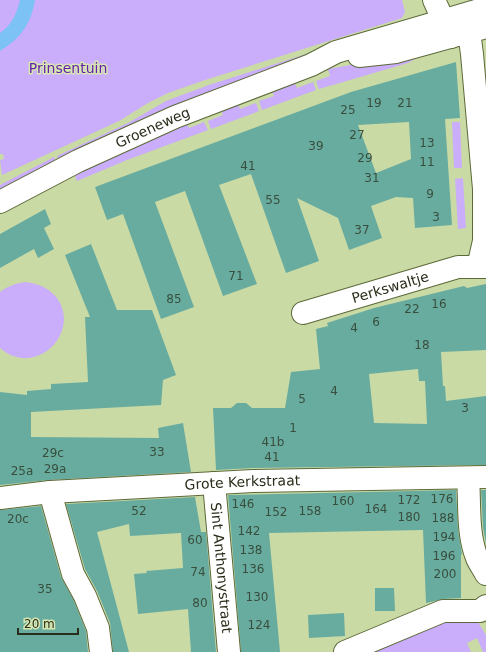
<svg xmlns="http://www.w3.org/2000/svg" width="486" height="652" viewBox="0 0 486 652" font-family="'DejaVu Sans',sans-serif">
  <rect width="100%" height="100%" fill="#cadaa5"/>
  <path fill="#caadfb" d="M0,0h402l3,12 -3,6 -200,63 -34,12 -20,10 -29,18 -117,54 -2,-15 4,-1 -1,-5h-3z
    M363,36l-304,124 -2,-4 71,-33 38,-22 43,-16z
    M418,57l-10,6 -89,26 -3,-8 14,-5 -2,-7 39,-7z
    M294,81l3,7 16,-6 3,8 -54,20 -3,-9 15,-5 -3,-7z
    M237,102l3,7 16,-6 3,8 -48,18 -3,-8 15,-6 -3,-7z
    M186,122l3,6 15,-6 4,8 -81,30 -50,21 -3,-8z
    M452,122h8l2,46h-8z
    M54,157l2,5 -56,30v-7z
    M463,178l3,50 -8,1 -3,-50z
    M26,282c7,1 15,3 21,7 31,20 16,64 -18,69 -11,1 -21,-3 -29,-10v-56c8,-6 16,-9 26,-10z
    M443,620l35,2 8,13v17h-3l-6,-14 -10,5 4,9h-106z"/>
  <path fill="#7dc2f4" d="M20,0h15c-4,24 -14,38 -35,51v-18c12,-8 17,-20 20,-33z"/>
  <path fill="#68aca0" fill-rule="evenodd" d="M456,62l4,56 -15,1 7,106 -37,3 -2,-30 -17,-1 -25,9 11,32 -33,12 -11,-32 -41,-20 22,63 -33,12 -35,-99 -32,11 38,99 -34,12 -38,-105 -30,11 39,105 -33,12 -38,-105 -16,6 -12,-33 256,-95zM409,122l2,37 -35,14 -18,-48z
    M45,209l6,15 -7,4 10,21 -16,9 -4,-9 -34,19v-34z
    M91,244l26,66h35l24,65 -13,5 -2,25 -130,7v25l128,1 -1,-10 25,-5 8,49 -142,8 -49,5v-93l27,3v-4l24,-2v-5l37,-2 -3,-65h5l-25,-62z
    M486,284v66l-45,2 2,34h2l1,15 40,-5v69l-233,3 -37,2 -3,-62h18l6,-5h9l6,5h33l6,-36 29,-3 -4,-40 12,-3 -1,-3 47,-15 90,-22 3,2zM418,369l1,12h6l2,43 -53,-1 -5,-49z
    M456,490l2,40 4,24 -1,1v43l-18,1 -12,3 -5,1 -3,-73 -154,3 11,119h-39l-13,-157z
    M481,490h5v54l-3,-17z
    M195,497l6,35h5l10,120h-25l-3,-43 -50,5 -4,-40 13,-1 -1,-2 37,-3 -2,-35 -51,3 -1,-12 -32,8 32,120h-16l-3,-29 -13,-32 -12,-22 -19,-65z
    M41,506l20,71 13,24 12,30 2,21h-88v-142z
    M375,588h19l1,23h-20z
    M344,613l1,23 -36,2 -1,-23z"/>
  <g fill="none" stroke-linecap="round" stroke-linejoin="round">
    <g stroke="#5c6939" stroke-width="24">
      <g id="minor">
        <path d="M434,0l17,37"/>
        <path d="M463,15l6,17 3,22 12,135v52l-6,26"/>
        <path id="s1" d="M303,313l155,-46h28"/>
        <path d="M468,478c2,26 -1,55 9,80 2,5 6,10 9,16"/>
        <path id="s2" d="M214,483l15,169"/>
        <path d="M50,492l23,82 12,22 13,32 3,24"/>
        <path id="s3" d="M0,498l50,-6 203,-11 233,-4"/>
        <path d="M345,652l98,-41h37l6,-5"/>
      </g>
    </g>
    <g stroke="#5c6939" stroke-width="24">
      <g id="major">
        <path d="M359,56l37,-4 90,-25"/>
        <path id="s4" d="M0,202l78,-41 97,-44 136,-52 25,-13 150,-44"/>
      </g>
    </g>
    <use href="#minor" stroke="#fff" stroke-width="22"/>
    <use href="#major" stroke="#fff" stroke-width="22"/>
  </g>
  <g text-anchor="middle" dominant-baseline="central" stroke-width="3" stroke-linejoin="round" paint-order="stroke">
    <g font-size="12" fill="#394e3c">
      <text x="374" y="103">19</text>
      <text x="405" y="103">21</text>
      <text x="348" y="110">25</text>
      <text x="357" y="135">27</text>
      <text x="427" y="143">13</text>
      <text x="316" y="146">39</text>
      <text x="365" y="158">29</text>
      <text x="427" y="162">11</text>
      <text x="248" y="166">41</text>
      <text x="372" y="178">31</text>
      <text x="430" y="194">9</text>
      <text x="273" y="200">55</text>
      <text x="436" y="217">3</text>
      <text x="362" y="230">37</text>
      <text x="236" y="276">71</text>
      <text x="174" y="299">85</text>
      <text x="439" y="304">16</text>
      <text x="412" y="309">22</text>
      <text x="376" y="322">6</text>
      <text x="354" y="328">4</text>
      <text x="422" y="345">18</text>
      <text x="334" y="391">4</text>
      <text x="302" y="399">5</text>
      <text x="465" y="408">3</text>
      <text x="293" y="428">1</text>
      <text x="273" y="442">41b</text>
      <text x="157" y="452">33</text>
      <text x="53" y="453">29c</text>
      <text x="272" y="457">41</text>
      <text x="55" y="469">29a</text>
      <text x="22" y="471">25a</text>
      <text x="442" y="499">176</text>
      <text x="409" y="500">172</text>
      <text x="343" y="501">160</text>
      <text x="243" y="504">146</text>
      <text x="376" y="509">164</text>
      <text x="139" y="511">52</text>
      <text x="310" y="511">158</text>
      <text x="276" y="512">152</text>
      <text x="409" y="517">180</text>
      <text x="443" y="518">188</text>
      <text x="18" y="519">20c</text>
      <text x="249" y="531">142</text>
      <text x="444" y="537">194</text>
      <text x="195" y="540">60</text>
      <text x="251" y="550">138</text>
      <text x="444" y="556">196</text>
      <text x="253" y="569">136</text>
      <text x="198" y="572">74</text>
      <text x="445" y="574">200</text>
      <text x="45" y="589">35</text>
      <text x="257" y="597">130</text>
      <text x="200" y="603">80</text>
      <text x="259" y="625">124</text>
    </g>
    <g font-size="14" fill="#6520a7" stroke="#d7e7b2">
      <text x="68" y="68">Prinsentuin</text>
    </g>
    <g font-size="14" fill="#292e1a" stroke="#d7e7b2">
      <text stroke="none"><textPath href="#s4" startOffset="170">Groeneweg</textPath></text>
      <text stroke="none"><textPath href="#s1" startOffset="91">Perkswaltje</textPath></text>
      <text stroke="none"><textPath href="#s3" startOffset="243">Grote Kerkstraat</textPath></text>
      <text stroke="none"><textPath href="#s2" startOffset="85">Sint Anthonystraat</textPath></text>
    </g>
  </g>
  <path d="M18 628v6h60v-6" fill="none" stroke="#292e1a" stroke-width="2"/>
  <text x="24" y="628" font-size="12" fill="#292e1a" stroke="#d7e7b2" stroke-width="3" paint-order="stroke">20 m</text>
</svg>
